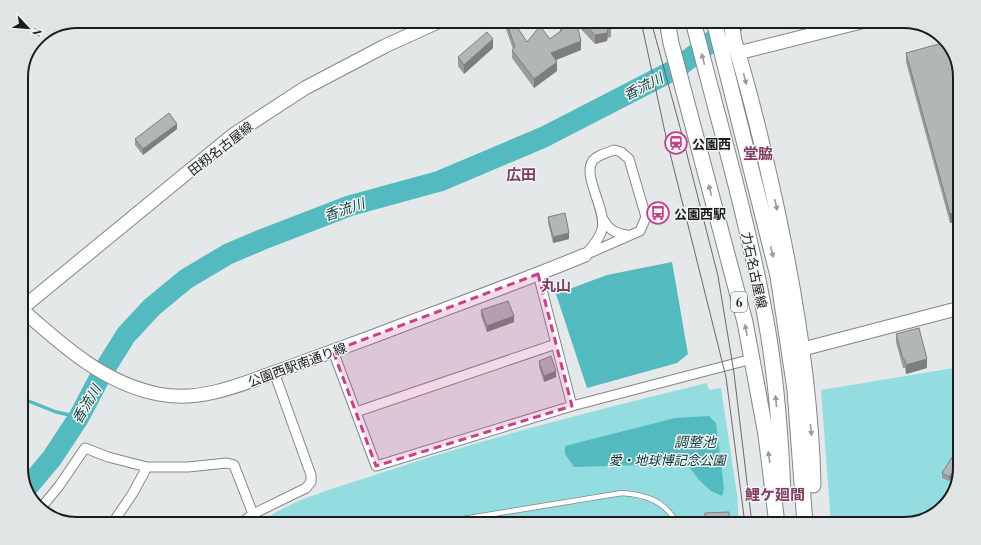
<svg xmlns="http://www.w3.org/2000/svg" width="981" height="545" viewBox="0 0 981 545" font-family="'Playfair Display','Noto Sans JP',serif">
  <rect width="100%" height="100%" fill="#e4e8e8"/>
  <path fill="#93dce0" d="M960,367v101l-7,28 -21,20 -28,8h-73l-10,-134z
    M707,383l2,7 12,-2 16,106 2,30h-481c35,-26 79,-36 120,-50 108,-36 218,-64 329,-91z"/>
  <path fill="#53babf" d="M672,262l16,92 -11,9 -90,25 -31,-94 51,-19z
    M709,416l7,7 8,66 -2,7 -11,-5 -12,-11 -12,-16 -12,-5 -15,1 -16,5 -70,2 -9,-13v-8l110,-28z"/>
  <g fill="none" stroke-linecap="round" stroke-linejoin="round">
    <path stroke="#53babf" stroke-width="3.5" d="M21,398l35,14 23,5"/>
    <path stroke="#53babf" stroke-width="21" d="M26,489l26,-31 27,-41 22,-42 25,-40 26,-28 34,-28 42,-25 33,-14 88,-34 91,-25 104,-44 132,-68 57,-44"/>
    <g stroke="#838787" stroke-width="6">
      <path id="lane" d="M432,524l190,-31c26,2 42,8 56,31"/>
    </g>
    <g stroke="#838787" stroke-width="11">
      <path id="street" d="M614,150l7,2 8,7 17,58 -6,14 -55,24c6,-7 15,-16 17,-26 5,-18 -19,-52 -10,-67 4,-7 15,-9 22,-12z
        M603,219c6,11 12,14 24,16
        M538,274l34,132
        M333,351l43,115 196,-60 180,-47
        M356,412l200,-68
        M41,508l18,-22 26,-38 23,9 39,10h41l39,-4 7,2 19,49
        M112,524l21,-31 14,-26
        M240,524l13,-10 53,-26 5,-6v-7l-37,-103"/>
    </g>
    <g stroke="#838787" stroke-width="15">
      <path id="secondary" d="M738,53l127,-32
        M21,309c41,36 82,74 137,85 44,9 86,-11 126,-25 30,-11 60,-22 90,-33 70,-27 141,-52 211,-81
        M21,309l212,-174 72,-47 80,-42 55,-25
        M803,349l157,-41"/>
    </g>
    <g stroke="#838787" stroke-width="17">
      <path id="primary" d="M667,21l4,22 74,279 21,113 11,89
        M693,21c27,105 58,210 76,317 8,51 12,104 14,156
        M714,21l64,255 17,114 10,134
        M731,21l3,20c17,54 30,110 42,165 20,92 35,185 37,279"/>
    </g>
    <use href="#lane" stroke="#fff" stroke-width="4.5"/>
    <use href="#street" stroke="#fff" stroke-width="9"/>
    <use href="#secondary" stroke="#fff" stroke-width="13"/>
    <use href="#primary" stroke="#fff" stroke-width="15"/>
    <path stroke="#686a6b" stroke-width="1" d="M641,21l25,116 60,240 19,147
      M651,21l30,110 37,145 16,97 18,151"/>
  </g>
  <path fill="#999d9d" d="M503,21h10l14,21 23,-3 10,-7v-9l1,-1v-1h48l2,7v9l-3,1 -1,3 -12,3 -18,-19 4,25 -25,10 1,11 -23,17 -22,-30v-8l1,-1z
    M493,48l-29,26 -6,-8v-9z
    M906,53l54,20v147l-10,3 -44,-161z
    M177,129l-34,26 -8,-10v-6z
    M548,217l21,22 -16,4 -5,-20z
    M481,310l33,12 -27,10 -6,-16z
    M896,334l31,34 -21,6 -1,-6h-2l-7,-26z
    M539,361l17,16 -12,5 -5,-15z
    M960,445l-2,29 -2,-2 -7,9 -7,-3v-5z"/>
  <path fill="#7d7f7f" d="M608,29l-1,12 -12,3v-9z
    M493,39v9l-29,26v-9z
    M581,41v9l-30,12v-9z
    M557,62v9l-23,17v-9z
    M177,124v5l-34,26v-6z
    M960,211v9l-10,3v-9z
    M569,233v6l-16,4v-6z
    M514,316v6l-27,10v-6z
    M927,359v9l-21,6v-9z
    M556,371v6l-12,5v-6z
    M960,466l-1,6 -1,2v-5z
    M956,468v4l-7,9v-4z"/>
  <path fill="#b2b6b6" stroke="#7d7f7f" d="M506,21h7l14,21 13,-16 10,13 12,-9 -2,-7 2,-1v-1h14l5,20 -30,12 6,9 -23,17 -22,-29 3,-3z
    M582,21h27l2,7 -3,1 -1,4 -12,2z
    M487,32l6,7 -29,26 -6,-8z
    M946,42l5,4 9,27v138l-10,3 -44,-161z
    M169,113l8,11 -34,25 -8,-10z
    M565,213l4,20 -16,4 -5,-20z
    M508,301l6,15 -27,10 -6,-16z
    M919,328l8,31 -21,6 -1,-5 -2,-1 -7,-25z
    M551,356l5,15 -12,5 -5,-15z
    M960,445v21l-2,3 -2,-1 -7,9 -7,-4z
    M729,512v12h-24v-11z"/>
  <defs><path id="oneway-solid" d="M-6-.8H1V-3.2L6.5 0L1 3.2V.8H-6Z"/></defs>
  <g fill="#989999">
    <use href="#oneway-solid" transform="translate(703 59) rotate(-105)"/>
    <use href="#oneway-solid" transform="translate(745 79) rotate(75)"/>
    <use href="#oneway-solid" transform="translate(710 190) rotate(-104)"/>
    <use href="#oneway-solid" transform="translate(776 205) rotate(78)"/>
    <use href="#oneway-solid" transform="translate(772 252) rotate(76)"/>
    <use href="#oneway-solid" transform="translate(746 330) rotate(-101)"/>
    <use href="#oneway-solid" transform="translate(776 401) rotate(-95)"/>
    <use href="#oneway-solid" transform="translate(811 430) rotate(84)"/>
    <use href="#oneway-solid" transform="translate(769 457) rotate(-98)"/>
  </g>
  <path fill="#c3428a" fill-opacity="0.2" stroke="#c3428a" stroke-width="3" stroke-dasharray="8 5" stroke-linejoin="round" d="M538,274l34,132 -196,60 -43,-115z"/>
  <defs>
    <g id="station-ring" transform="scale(1.15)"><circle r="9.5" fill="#f1f5f5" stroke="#c3428a" stroke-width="1.5"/><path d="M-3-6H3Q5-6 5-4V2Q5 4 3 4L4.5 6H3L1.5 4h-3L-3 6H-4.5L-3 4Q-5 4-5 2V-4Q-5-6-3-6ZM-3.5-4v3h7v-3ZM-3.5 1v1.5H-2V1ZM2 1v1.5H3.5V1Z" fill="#c3428a"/></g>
    <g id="bus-ring" transform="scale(1.15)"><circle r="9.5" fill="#f1f5f5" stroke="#c3428a" stroke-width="1.5"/><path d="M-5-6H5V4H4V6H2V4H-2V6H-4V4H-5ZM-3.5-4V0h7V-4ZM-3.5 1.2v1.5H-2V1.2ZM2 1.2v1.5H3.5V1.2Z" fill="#c3428a"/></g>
  </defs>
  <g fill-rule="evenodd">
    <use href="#station-ring" x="676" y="143"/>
    <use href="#bus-ring" x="658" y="213"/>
  </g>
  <g text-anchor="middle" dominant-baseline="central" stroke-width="3" stroke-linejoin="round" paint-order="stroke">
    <rect fill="#f1f5f5" stroke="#5b5d5e" stroke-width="1" x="731" y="292" width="16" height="20" rx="3"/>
    <g font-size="12" font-weight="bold" fill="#1b1c1d">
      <text x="739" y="302">6</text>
    </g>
    <g font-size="13" font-weight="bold" fill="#1b1c1d" stroke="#f1f5f5" text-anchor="start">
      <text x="692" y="143">公園西</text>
      <text x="674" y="213">公園西駅</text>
    </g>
    <g font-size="13" fill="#1b1c1d" stroke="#f1f5f5">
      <text transform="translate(220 148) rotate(-38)">田籾名古屋線</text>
      <text transform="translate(755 270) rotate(78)">力石名古屋線</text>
      <text transform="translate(297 364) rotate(-20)">公園西駅南通り線</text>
    </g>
    <g font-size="13" font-style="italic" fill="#003335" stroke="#f1f5f5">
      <text x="667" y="459">愛・地球博記念公園</text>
    </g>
    <g font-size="14" font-style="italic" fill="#164547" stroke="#f1f5f5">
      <text transform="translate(643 86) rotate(-27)">香流川</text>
      <text transform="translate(344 209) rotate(-19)">香流川</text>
      <text transform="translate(86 404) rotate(-59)">香流川</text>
      <text x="695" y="441">調整池</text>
    </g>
    <g font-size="15" font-weight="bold" fill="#803e60" stroke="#f1f5f5">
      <text x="758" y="153">堂脇</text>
      <text x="521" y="174">広田</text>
      <text x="556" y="285">丸山</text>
      <text x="775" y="494">鯉ケ廻間</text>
    </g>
  </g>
  <path d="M0 0H981V545H0ZM77 28H904A49 49 0 0 1 953 77V468A49 49 0 0 1 904 517H77A49 49 0 0 1 28 468V77A49 49 0 0 1 77 28Z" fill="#e0e4e4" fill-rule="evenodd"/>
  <path fill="none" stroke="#1b1c1d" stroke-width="2" d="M77 28H904A49 49 0 0 1 953 77V468A49 49 0 0 1 904 517H77A49 49 0 0 1 28 468V77A49 49 0 0 1 77 28Z"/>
  <g transform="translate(28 28) rotate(116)" stroke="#f1f5f5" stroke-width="3" paint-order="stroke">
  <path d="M0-3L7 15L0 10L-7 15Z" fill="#1b1c1d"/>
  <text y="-6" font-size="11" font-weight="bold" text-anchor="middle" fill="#1b1c1d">N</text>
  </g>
</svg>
